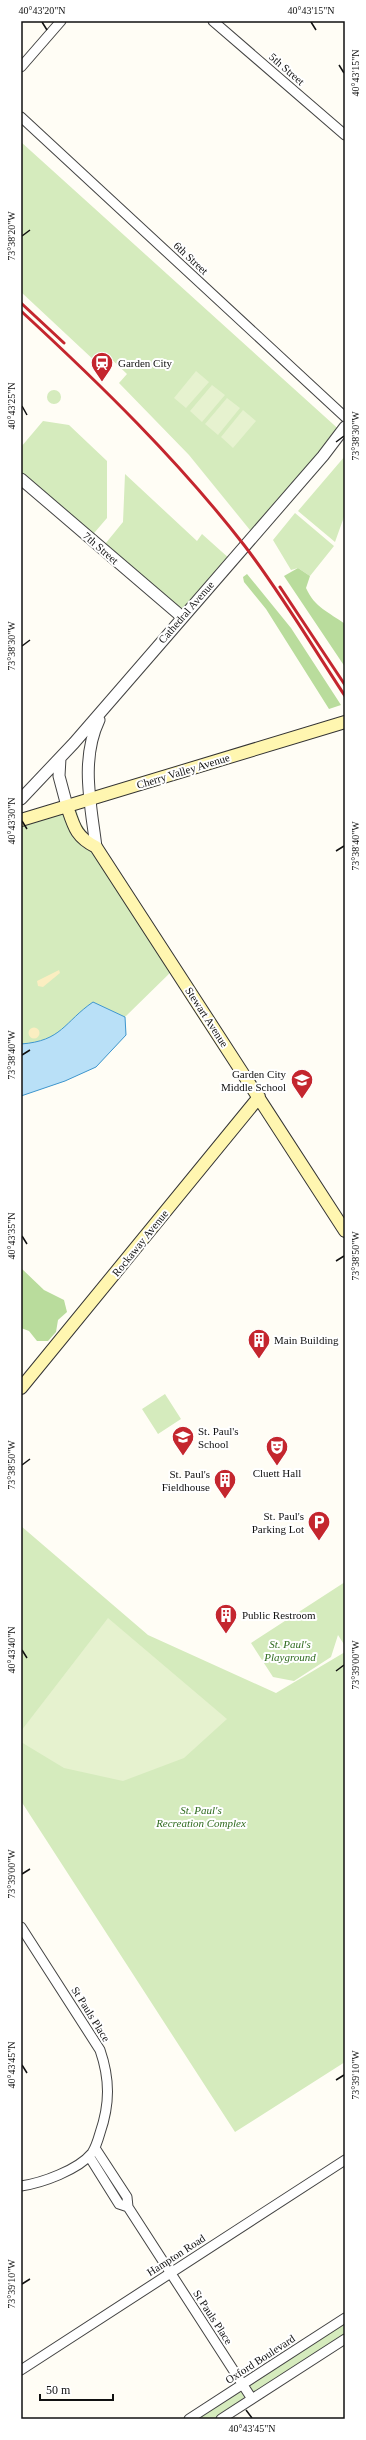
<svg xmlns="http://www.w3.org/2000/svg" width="366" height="2440" viewBox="0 0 366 2440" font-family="'Times New Roman',serif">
  <rect width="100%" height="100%" fill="#fffdf5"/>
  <path fill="#d5ebbd" d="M21,142l323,292 -90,101 -65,-80 -70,-72 8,-9 -21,-20 -9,9 -76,-71z
    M47 397a7 7 0 1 1 14 0a7 7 0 1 1-14 0Z
    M43,421l26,4 38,36v57l-18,21 -68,-59v-33z
    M345,456v58l-10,28 -37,-31z
    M125,474l72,67 5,-7 29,26 -51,58 -79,-69 22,-27z
    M295,513l39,33 -24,30 -12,-8 -7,2 -18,-30z
    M75,805l5,17 95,146 -50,49 1,18 -30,32 -31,14 -44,15v-276z
    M165,1394l16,25 -23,15 -16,-25z
    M21,1526l127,109 128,58 69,-41v410l-110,70 -214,-331z
    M345,1582v64l-7,-11 -7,22 -37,24 -21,-4 -22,-34z
    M345,2321v16l-126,82h-26z"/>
  <path fill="#b9dc9c" d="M298,568l12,8 -4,12c9,20 23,24 39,36v43l-61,-91z
    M247,574l44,54 50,77 -12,4 -63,-100 -22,-27 -1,-5z
    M21,1268l23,22 20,10 3,12 -9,8 -2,12 -8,9h-11l-8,-10 -8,-3z"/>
  <path fill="#fbeec1" d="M59,970l1,3 -17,14 -5,-1 -1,-5z
    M28.5 1033a5.5 5.5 0 1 1 11 0a5.5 5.5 0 1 1-11 0Z"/>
  <path fill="#e6f2cf" d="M196,371l13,11 -23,26 -12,-10z
    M212,385l13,10 -23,27 -12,-11z
    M227,398l13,10 -22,27 -13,-11z
    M243,410l13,11 -23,27 -12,-11z
    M108,1618l119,101 -43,39 -61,23 -59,-13 -43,-26v-11z"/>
  <path fill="#b9e0f7" stroke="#3f96cf" d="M93,1002l32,15 1,18 -30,32 -31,14 -44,15v-52c41,-3 43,-22 72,-42z"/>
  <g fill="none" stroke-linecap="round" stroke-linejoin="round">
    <g stroke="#444" stroke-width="11">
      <path id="minor" d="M213,21l132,114
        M21,67l40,-46
        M21,117l324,300
        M21,1927l79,123c10,29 10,54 0,83 -2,7 -4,14 -8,20 -14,17 -50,30 -71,33
        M95,2148l32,49 1,10 124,192
        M89,2156l30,48 9,3
        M21,2370l324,-210
        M189,2419l156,-101
        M221,2419l124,-80"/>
    </g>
    <g stroke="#444" stroke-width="13">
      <path id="tertiary" d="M21,479l160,137
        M60,758l-1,18 8,30
        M21,799l53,-56 249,-287 22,-29
        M96,847c-5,-42 -16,-87 3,-127"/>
    </g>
    <g stroke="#333" stroke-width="14">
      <path id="secondary" d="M67,806c7,21 9,31 29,41l249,384
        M21,820l324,-98
        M21,1388l238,-291"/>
    </g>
    <use href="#minor" stroke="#fff" stroke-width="9"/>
    <use href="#tertiary" stroke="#fff" stroke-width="11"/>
    <use href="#secondary" stroke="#fff6b0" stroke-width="12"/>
    <path stroke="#c4262e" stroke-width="3" d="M21,303l43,40
      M21,311c79,73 157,149 223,234 37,48 68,101 101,151
      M280,587l65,98"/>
  </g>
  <path fill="none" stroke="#111" stroke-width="1.5" d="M42,22l5,8M311,22l5,8M339,65l5,8M22,236l8,-6M22,406l5,9M336,442l8,-6M22,646l8,-6M22,821l5,8M336,851l8,-5M22,1055l8,-5M22,1236l5,8M336,1261l8,-5M22,1465l8,-6M22,1650l5,8M336,1671l8,-6M22,1874l8,-5M22,2065l5,8M336,2080l8,-5M22,2284l8,-5M246,2410l6,8"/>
  <defs>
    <g id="station-pin" transform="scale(1.15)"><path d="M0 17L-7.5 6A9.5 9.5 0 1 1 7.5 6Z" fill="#c4262e" stroke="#fff"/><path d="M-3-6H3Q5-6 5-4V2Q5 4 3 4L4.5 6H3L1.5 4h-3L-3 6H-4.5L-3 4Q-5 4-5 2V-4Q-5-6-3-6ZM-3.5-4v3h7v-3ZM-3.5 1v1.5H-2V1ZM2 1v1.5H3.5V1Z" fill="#fff"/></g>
    <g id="school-pin" transform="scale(1.15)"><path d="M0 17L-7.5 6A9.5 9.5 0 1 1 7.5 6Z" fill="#c4262e" stroke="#fff"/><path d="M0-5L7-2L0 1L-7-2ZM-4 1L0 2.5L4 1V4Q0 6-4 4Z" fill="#fff"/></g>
    <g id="building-pin" transform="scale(1.15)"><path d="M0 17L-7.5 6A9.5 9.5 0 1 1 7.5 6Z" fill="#c4262e" stroke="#fff"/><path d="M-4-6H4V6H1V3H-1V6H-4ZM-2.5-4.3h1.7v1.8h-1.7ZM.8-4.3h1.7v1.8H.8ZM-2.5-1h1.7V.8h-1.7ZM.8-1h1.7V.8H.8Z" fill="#fff"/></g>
    <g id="theatre-pin" transform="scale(1.15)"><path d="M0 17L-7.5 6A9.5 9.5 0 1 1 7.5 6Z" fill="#c4262e" stroke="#fff"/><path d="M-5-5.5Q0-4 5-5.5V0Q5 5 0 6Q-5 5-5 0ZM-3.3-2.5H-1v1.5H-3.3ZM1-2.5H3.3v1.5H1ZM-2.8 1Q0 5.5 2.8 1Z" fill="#fff"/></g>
    <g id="parking-pin" transform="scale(1.15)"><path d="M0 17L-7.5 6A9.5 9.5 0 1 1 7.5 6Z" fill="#c4262e" stroke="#fff"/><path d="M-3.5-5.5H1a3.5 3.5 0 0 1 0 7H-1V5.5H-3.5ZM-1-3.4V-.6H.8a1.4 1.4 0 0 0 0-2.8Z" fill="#fff"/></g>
  </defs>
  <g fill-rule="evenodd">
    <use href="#station-pin" x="102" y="363"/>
    <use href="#school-pin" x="302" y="1080"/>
    <use href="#building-pin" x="259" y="1340"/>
    <use href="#school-pin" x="183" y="1437"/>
    <use href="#theatre-pin" x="277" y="1447"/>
    <use href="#building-pin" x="225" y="1480"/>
    <use href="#parking-pin" x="319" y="1522"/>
    <use href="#building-pin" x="226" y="1615"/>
  </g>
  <g text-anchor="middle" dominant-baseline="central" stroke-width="4" stroke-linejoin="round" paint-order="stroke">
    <g font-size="11" fill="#111" stroke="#fff">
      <text transform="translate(287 69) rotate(41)">5th Street</text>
      <text transform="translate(191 258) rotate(43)">6th Street</text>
      <text transform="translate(101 548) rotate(41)">7th Street</text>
      <text transform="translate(186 612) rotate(-49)">Cathedral Avenue</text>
      <text transform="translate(183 771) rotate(-17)">Cherry Valley Avenue</text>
      <text transform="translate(207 1017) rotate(57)">Stewart Avenue</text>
      <text transform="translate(140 1243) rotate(-51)">Rockaway Avenue</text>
      <text transform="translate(91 2014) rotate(58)">St Pauls Place</text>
      <text transform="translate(176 2255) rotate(-33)">Hampton Road</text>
      <text transform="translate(213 2317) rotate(57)">St Pauls Place</text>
      <text transform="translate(260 2359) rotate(-33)">Oxford Boulevard</text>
    </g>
    <g font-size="11" fill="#111" stroke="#fff" text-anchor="start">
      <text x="118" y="363">Garden City</text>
      <text x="286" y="1074" text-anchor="end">Garden City<tspan x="286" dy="13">Middle School</tspan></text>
      <text x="274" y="1340">Main Building</text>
      <text x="198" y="1431">St. Paul's<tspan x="198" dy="13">School</tspan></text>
      <text x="277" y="1473" text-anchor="middle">Cluett Hall</text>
      <text x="210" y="1474" text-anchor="end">St. Paul's<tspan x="210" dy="13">Fieldhouse</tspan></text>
      <text x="304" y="1516" text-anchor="end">St. Paul's<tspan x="304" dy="13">Parking Lot</tspan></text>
      <text x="242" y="1615">Public Restroom</text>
    </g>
    <g font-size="11" font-style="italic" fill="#2f6b1f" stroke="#fff">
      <text x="290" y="1644">St. Paul's<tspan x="290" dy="13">Playground</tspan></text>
      <text x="201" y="1810">St. Paul's<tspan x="201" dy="13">Recreation Complex</tspan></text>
    </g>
  </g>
  <rect width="366" height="2440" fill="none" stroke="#ffffff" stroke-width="44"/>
  <path d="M40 2394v6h73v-6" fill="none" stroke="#111111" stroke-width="2"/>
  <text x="46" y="2394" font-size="12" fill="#111111" stroke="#ffffff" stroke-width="3" paint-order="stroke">50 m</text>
  <rect x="22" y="22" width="322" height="2396" fill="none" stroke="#111" stroke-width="1.5"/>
  <g font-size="10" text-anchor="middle" fill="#111">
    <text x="42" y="14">40°43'20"N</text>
    <text x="311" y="14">40°43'15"N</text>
    <text transform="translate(355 73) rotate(-90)" y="4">40°43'15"N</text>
    <text transform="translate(11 236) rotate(-90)" y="4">73°38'20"W</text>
    <text transform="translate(11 406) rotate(-90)" y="4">40°43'25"N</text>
    <text transform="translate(355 436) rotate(-90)" y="4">73°38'30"W</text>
    <text transform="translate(11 646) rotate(-90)" y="4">73°38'30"W</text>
    <text transform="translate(11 821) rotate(-90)" y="4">40°43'30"N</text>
    <text transform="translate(355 846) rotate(-90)" y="4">73°38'40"W</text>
    <text transform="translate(11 1055) rotate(-90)" y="4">73°38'40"W</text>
    <text transform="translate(11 1236) rotate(-90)" y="4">40°43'35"N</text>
    <text transform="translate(355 1256) rotate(-90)" y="4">73°38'50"W</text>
    <text transform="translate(11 1465) rotate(-90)" y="4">73°38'50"W</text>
    <text transform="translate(11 1650) rotate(-90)" y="4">40°43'40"N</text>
    <text transform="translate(355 1665) rotate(-90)" y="4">73°39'00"W</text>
    <text transform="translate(11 1874) rotate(-90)" y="4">73°39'00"W</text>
    <text transform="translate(11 2065) rotate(-90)" y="4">40°43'45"N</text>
    <text transform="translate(355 2075) rotate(-90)" y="4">73°39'10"W</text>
    <text transform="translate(11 2284) rotate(-90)" y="4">73°39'10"W</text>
    <text x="252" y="2432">40°43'45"N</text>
  </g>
</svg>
